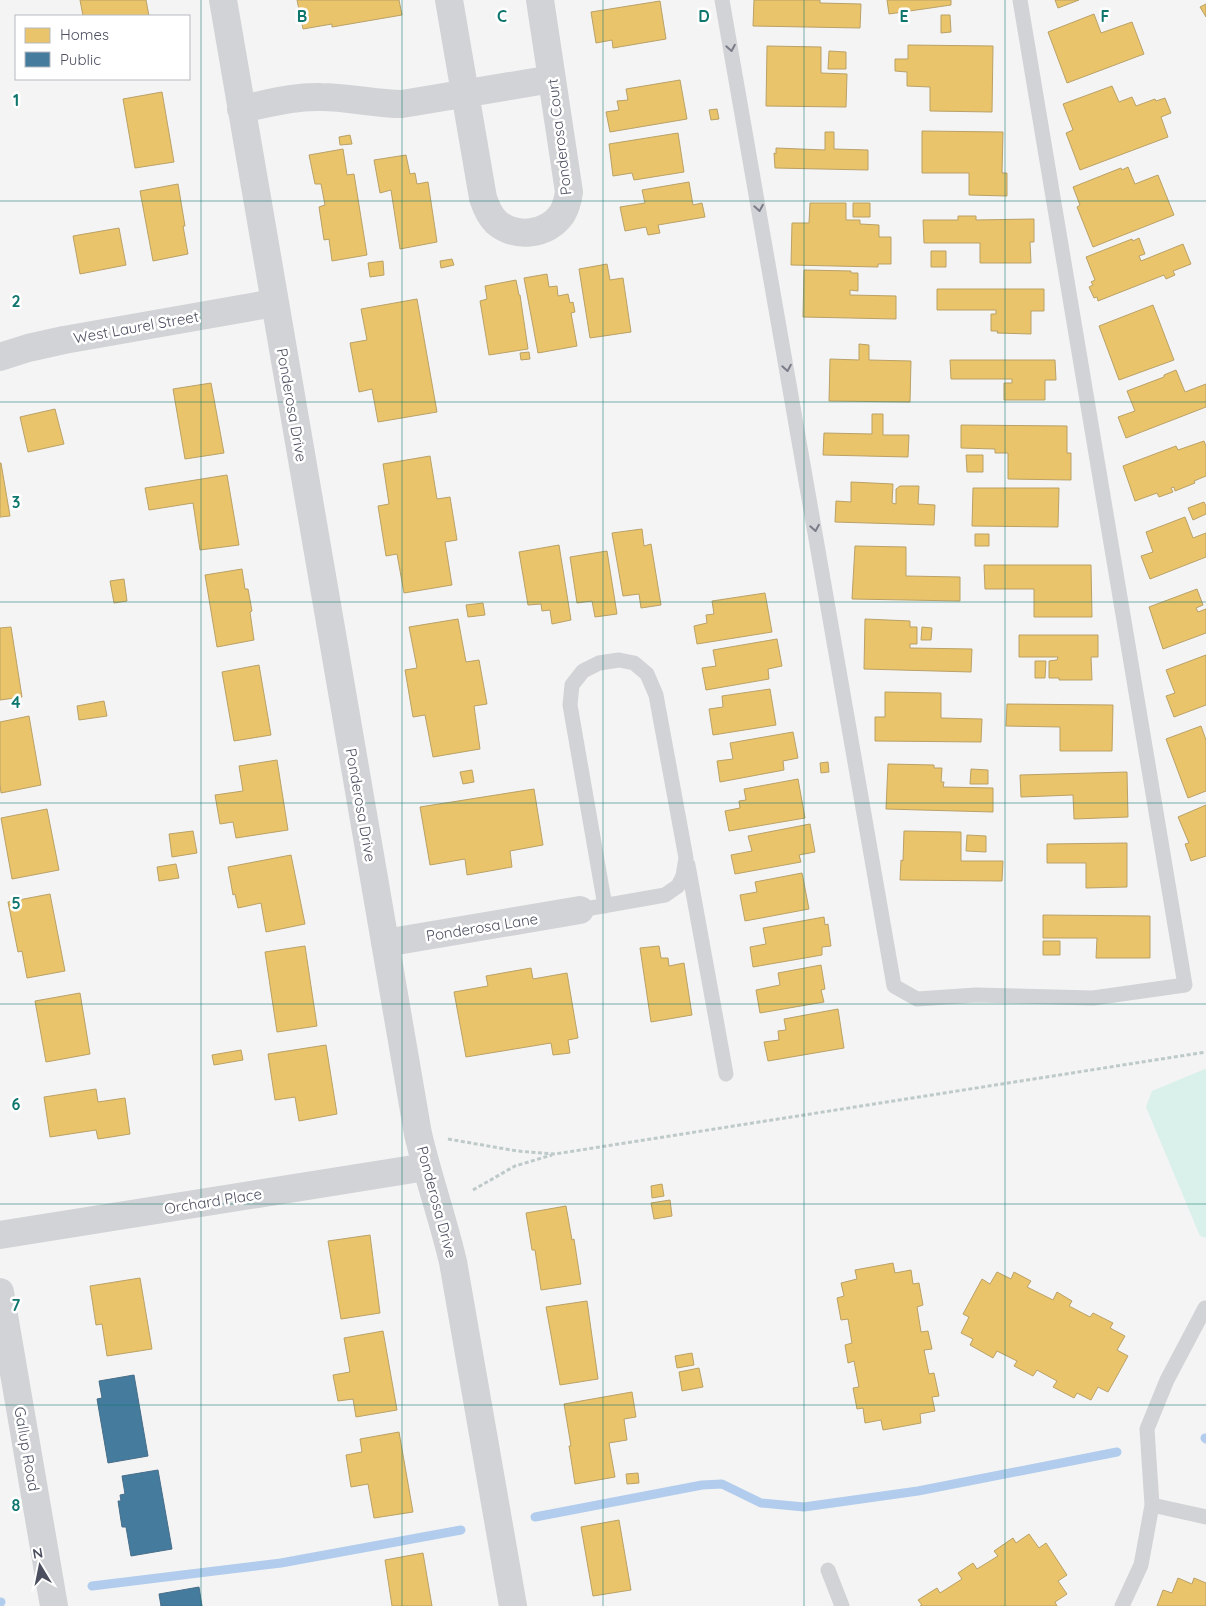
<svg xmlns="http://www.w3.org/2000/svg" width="1206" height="1606" viewBox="0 0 1206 1606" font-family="Quicksand,sans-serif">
  <rect width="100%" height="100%" fill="#f4f4f4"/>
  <path fill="#daf1eb" d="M1205,1069h1v169l-6,-2 -54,-129 6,-16z"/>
  <path fill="#e9c46a" stroke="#baa167" d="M80,0h66l3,16h-66z
    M297,0h102l3,15 -70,12v-3l-29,5z
    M754,0h66v3l41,1 -1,24 -107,-2z
    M887,0h64v5l-62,9z
    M1055,0h24l-21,8z
    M660,1l6,38 -53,9 -1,-8 -16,3 -5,-31z
    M1206,4v13l-6,-10z
    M1094,14l7,19 31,-11 12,32 -77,29 -19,-51z
    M941,15h9l1,17 -10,1z
    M908,45l85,1 -1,66 -62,-1v-24l-23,-1v-14l-12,-1v-12h13z
    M767,46l54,1v26l26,1 -1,33 -80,-1z
    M829,51l17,1v17h-18z
    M680,80l7,39 -77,13 -4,-20 13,-2 -2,-9 11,-1 -2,-11z
    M1112,86l7,16 13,-5 4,9 19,-7 1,2 9,-3 6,15 -10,4 7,20 -88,33 -14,-37 7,-3 -10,-26z
    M162,92l12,70 -39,6 -12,-69z
    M717,109l2,10 -8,1 -2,-10z
    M922,131l81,1 -1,41h5v23l-38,-1v-22h-47z
    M825,132h9v17l34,1v20l-93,-2 -1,-15 2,1v-6l49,2z
    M678,133l6,39 -50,8 -2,-7 -19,3 -4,-32z
    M350,135l2,9 -12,1 -1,-8z
    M343,149l4,26 7,-1 13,81 -35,6 -3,-22 -5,1 -5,-33 6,-2 -4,-21h-6l-6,-29z
    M406,155l4,19 5,-1 2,11 11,-2 9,60 -37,7 -9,-59 -11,3 -6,-33z
    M1128,167l7,17 23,-9 16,40 -81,32 -16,-40 3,-2 -7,-18 48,-19 1,2z
    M689,182l4,23 9,-2 3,14 -47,8 2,8 -12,2 -2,-8 -21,4 -5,-24 25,-4 -3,-13z
    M178,184l7,42h-2l5,28 -35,7 -13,-70z
    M810,203h36v17h14v4l19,1v12h12v27h-13v3l-87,-2 1,-42h17z
    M853,203h17v14h-17z
    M958,216h18v4l58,-1v23h-4l1,21h-51v-20h-56l-1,-23h35z
    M119,228l7,37 -46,9 -7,-38z
    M1139,238l6,16 -6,2 2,5 42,-17 8,20 -18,7 2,4 -9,4 -2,-4 -66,26 -1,-4 -3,1 -5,-11 4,-2 -2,-3 4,-2 -9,-23 46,-18 1,2z
    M931,251h15v16h-15z
    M452,259l2,6 -13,3 -1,-7z
    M383,261l1,14 -14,2 -2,-14z
    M607,264l3,16 13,-2 8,54 -41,6 -11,-69z
    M804,270l47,1v2h7v18l-8,-1v5l46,1v23l-93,-2z
    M547,274l2,13 8,-1 1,10 10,-2 2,9 3,-1 2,10 -4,1 6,33 -39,7 -14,-75z
    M516,280l3,15h1l8,54 -39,6 -9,-54 7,-2 -2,-13z
    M937,289h107v22h-13v23l-34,-1 1,-2h-7v-17h5v-4h-59z
    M417,299l20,113 -59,10 -6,-33 -13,3 -9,-49 17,-3 -6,-31z
    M1153,305l21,55 -55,20 -20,-54z
    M859,344l10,1v15l42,1 -1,41 -81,-1 1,-42 29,1z
    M529,352l1,7 -9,1 -1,-7z
    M950,360h105l1,20h-11v20h-41v-17h8v-4h-61z
    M1176,370l9,22 21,-8v23l-80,31 -8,-21 17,-6 -8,-20 37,-14v-2z
    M211,383l13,70 -39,6 -12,-70z
    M55,409l9,35 -36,8 -8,-35z
    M872,414h11v21h26l-1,22 -85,-2 1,-22 48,1z
    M961,425l106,1v27h4v27l-63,-1v-26h-13v-4l-34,-1z
    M1204,441l2,5v30l-12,5 1,2 -20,8 -1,-4 -3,1 2,4 -14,5 -2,-4 -22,8 -12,-35 53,-20 2,4z
    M966,455h17v17h-16z
    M430,456l7,43 13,-2 7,43 -12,2 7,43 -48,8 -7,-39 -11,2 -8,-50 11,-2 -6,-40z
    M0,463h1l9,53 -10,1z
    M227,475l12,70 -39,5 -7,-47 -44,7 -4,-22z
    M851,482l42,2 -1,19 4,1v-15l4,-3h19l-1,18 17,1 -1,20 -99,-3 1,-21 15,1z
    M973,488h86l-1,39 -86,-1z
    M1204,502l2,4v8l-13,6 -5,-12z
    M1185,517l8,21 13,-5v24l-56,22 -9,-23 12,-4 -7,-20z
    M642,529l2,17 7,-2 10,61 -20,3 -2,-14 -16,2 -11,-63z
    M975,534h14v12h-14z
    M559,545l12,75 -19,4 -2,-14 -8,1 -1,-7 -13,1 -9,-53z
    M855,546l51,1v29l54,1v24l-108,-2z
    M607,551l10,63 -22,3 -3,-16 -15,2 -7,-46z
    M984,565h107l1,52h-58v-28h-49z
    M242,569l3,20h3l4,22 -2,1 4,28 -37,7 -12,-72z
    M124,579l3,22 -13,2 -4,-22z
    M1197,589l6,16 -7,3 2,4 8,-3v24l-43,16 -14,-42z
    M765,593l7,39 -75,12 -3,-18 13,-3 -1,-8 8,-1 -2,-13z
    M483,603l2,12 -17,2 -2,-12z
    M458,619l8,43 13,-2 8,44 -13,2 6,43 -47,8 -8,-42 -12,2 -8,-47 12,-2 -8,-41z
    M865,619l45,2v6h7v17h-7v4l62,1 -1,23 -107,-3z
    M11,627l11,70 -22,3v-72z
    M922,627l10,1 -1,12h-10z
    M1019,635h79v22h-7l1,23h-33v-2h-10v-17l8,-1 1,-3h-39z
    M777,639l5,27 -14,3 1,10 -63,11 -4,-22 14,-2 -3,-16z
    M1206,655v50l-32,12 -8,-21 9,-3 -9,-23z
    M1035,661h11l-1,17h-10z
    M259,665l12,70 -37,6 -12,-69z
    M770,689l6,36 -63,10 -4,-26 14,-2 -1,-11z
    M885,692l56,1v25l41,1 -1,23 -106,-1v-24h10z
    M104,701l3,15 -28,4 -2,-14z
    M1007,704l106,1 -1,46h-52v-24l-54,-1z
    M29,716l12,69 -40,8 -1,-9v-62z
    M1201,726l5,14v51l-18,7 -22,-59z
    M793,732l5,26 -15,3 1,9 -64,12 -3,-21 16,-2 -3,-16z
    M277,760l11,70 -52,8 -3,-16 -13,2 -5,-29 28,-4 -4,-25z
    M828,762l1,10 -8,1 -1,-10z
    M888,764l46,1v3h8l-1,14h3l-1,5 50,1v24l-107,-3z
    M971,769l17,1v14h-18z
    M472,770l2,12 -11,2 -3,-12z
    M1127,772l1,45 -54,2 -1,-24 -52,2 -1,-22z
    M798,779l7,39 -76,13 -4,-20 15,-3 -1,-7 7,-1 -2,-11z
    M534,789l9,56 -33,6 2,16 -45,8 -2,-16 -35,6 -10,-58z
    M1206,805v51l-15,5 -6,-17 4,-1 -11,-26z
    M47,809l12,61 -47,9 -11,-61z
    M810,824l5,28 -16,3 2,7 -66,12 -4,-19 21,-4 -4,-15z
    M193,831l4,22 -25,4 -3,-23z
    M904,831l57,1v29h42l-1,20 -102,-1 1,-20 2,1z
    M967,835l19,1v16l-20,-1z
    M1127,843v44l-41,1v-25h-39v-19z
    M291,855l14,69 -39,8 -5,-29 -23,5 -3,-14 -2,1 -5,-28z
    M176,864l3,14 -20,3 -2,-14z
    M802,873l7,36 -64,12 -5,-26 17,-3 -2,-10z
    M50,894l15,77 -38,7 -5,-27 -4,1 -10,-50z
    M1043,915l107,1v42h-54l1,-20h-54z
    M824,917l1,8 3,-1 3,22 -9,1v8l-69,12 -3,-20 16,-3 -3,-16z
    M1043,941h17v14h-17z
    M305,946l12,80 -40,6 -12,-80z
    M659,946l2,12h7l1,8 15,-3 8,52 -41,7 -11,-74z
    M821,965l4,24 -4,1 3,12 -64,11 -4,-23 24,-5 -2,-12z
    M531,968l2,11 34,-6 11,65 -10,2 2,13 -17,2 -2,-12 -85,14 -12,-65 34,-6 -2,-10z
    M80,993l10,61 -44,8 -11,-61z
    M838,1009l6,39 -76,13 -4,-19 15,-2 -1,-9 8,-1 -2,-11z
    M326,1045l11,69 -38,7 -4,-24 -20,3 -7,-46z
    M241,1050l2,10 -29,5 -2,-10z
    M96,1089l2,13 27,-4 5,36 -32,5 -2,-9 -46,7 -6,-40z
    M662,1184l2,12 -12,2 -1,-12z
    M670,1200l2,16 -18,3 -3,-16z
    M566,1206l6,34 2,-1 7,45 -40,6 -6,-40h-3l-6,-37z
    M370,1235l10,78 -39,6 -13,-78z
    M893,1263l2,10 16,-3 2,14 6,-1 4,22 -6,2 4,25 7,-1 4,18 -8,1 5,24 5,-1 5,23 -7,1 3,14 -15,3 1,9 -38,7 -2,-10 -16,3 -2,-15 -6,1 -4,-21 6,-1 -5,-26 -6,2 -3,-18 7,-2 -4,-24 -7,1 -4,-22 7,-2 -3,-13 16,-4 -2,-9z
    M997,1272l14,7 3,-7 17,9 -4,6 26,13 4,-8 15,9 -3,5 21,11 3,-4 20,10 -3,5 15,8 -8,14 11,6 -20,36 -10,-5 -7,13 -14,-7 -3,5 -21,-11 4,-6 -20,-11 -4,6 -19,-10 3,-5 -20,-10 -4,7 -23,-13 3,-6 -12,-6 8,-16 -6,-3 19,-35 8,5z
    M140,1278l12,71 -45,7 -5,-32 -6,1 -6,-39z
    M587,1301l11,78 -38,6 -14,-78z
    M383,1331l14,79 -41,7 -3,-18 -15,2 -5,-26 17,-3 -6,-34z
    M692,1353l2,12 -17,3 -2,-12z
    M699,1368l4,19 -21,4 -3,-19z
    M632,1392l4,25 -12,2 3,21 -18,3 6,34 -40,7 -6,-38h2l-7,-42z
    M399,1432l14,80 -39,6 -6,-34 -17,3 -5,-32 16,-3 -2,-13z
    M638,1473l1,10 -12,1 -1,-10z
    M619,1520l12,70 -38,6 -12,-69z
    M1029,1534l10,14 7,-5 21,32 -9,6 9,13 -12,8 2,4h-137l2,-1 -4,-5 19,-12 3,5 22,-14 -4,-6 15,-10 4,6 21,-13 -4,-5 19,-13 3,5z
    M423,1553l9,53h-40l-7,-46z
    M1178,1578l14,6 2,-6 12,5v23h-49l6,-16 9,3z"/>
  <path fill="#457b9d" stroke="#476e8a" d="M134,1375l14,81 -40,7 -11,-64 5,-1 -3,-17z
    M158,1470l14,79 -41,7 -5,-29h-4l-4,-26h3l-1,-6 5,-1 -3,-18z
    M199,1587l3,19h-41l-2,-12z"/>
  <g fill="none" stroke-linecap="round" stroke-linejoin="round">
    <path stroke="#b1ccec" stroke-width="9" d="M1205,1438l1,1
      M535,1517l167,-32 20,-1 39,19 43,4 114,-16 199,-39
      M92,1586l189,-23 180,-33
      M0,1602h1"/>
    <path stroke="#bec9ca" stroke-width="3" stroke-dasharray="4 2.5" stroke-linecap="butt" d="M448,1139l69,12 38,3 651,-102
      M473,1190l42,-24 37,-11"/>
    <path stroke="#d2d3d6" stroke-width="15" d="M722,0l172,986 23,13 59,-4 117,3 92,-13 -165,-985
      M688,865l38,209
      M580,910l85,-15 13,-9 5,-10 3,-18 -30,-163 -9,-21 -13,-11 -15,-3 -20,3 -16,8 -11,14 -2,20 35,201
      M1152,1505l54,12
      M828,1570l14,36
      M1122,1606l19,-41 11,-60 -5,-76 20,-49 38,-72"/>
    <path stroke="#d2d3d6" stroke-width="28" d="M223,0l195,1134c10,43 25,85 35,128l60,344
      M449,0l34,198c3,9 6,17 13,24 20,17 51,13 66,-8 4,-7 6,-15 7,-22l-29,-192
      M241,109c26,-5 53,-13 80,-12 27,0 54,7 81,7l150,-25
      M0,357l28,-9 36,-8 210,-37
      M385,943l195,-33
      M0,1235l426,-68
      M0,1292l54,314"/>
  </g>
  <defs><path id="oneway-chevron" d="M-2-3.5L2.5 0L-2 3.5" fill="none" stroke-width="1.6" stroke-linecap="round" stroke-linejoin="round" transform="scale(1.25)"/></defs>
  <g stroke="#7a7d89">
    <use href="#oneway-chevron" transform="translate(731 48) rotate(80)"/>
    <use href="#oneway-chevron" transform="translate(759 208) rotate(80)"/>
    <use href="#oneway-chevron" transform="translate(787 368) rotate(80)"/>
    <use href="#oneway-chevron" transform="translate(815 528) rotate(80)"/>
  </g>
  <path fill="none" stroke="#0f766e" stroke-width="1" stroke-opacity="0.55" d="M201,0v1606M402,0v1606M603,0v1606M804,0v1606M1005,0v1606M0,201h1206M0,402h1206M0,602h1206M0,803h1206M0,1004h1206M0,1204h1206M0,1405h1206"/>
  <g text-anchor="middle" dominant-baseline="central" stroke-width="5" stroke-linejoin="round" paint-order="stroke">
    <g font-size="15" fill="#4b4f5f" stroke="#fff">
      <text transform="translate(559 137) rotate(-97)">Ponderosa Court</text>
      <text transform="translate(136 327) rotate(-10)">West Laurel Street</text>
      <text transform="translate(292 405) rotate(80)">Ponderosa Drive</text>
      <text transform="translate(361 805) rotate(80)">Ponderosa Drive</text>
      <text transform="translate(482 927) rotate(-9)">Ponderosa Lane</text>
      <text transform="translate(213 1201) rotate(-9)">Orchard Place</text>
      <text transform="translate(437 1202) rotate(75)">Ponderosa Drive</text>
      <text transform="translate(27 1449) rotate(80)">Gallup Road</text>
    </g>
  </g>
  <g font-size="16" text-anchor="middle" font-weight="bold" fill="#0f766e" stroke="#fff" stroke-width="5" stroke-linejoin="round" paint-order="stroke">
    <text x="302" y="22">B</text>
    <text x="502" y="22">C</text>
    <text x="704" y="22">D</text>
    <text x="904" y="22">E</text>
    <text x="1105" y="22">F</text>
    <text x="16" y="106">1</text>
    <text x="16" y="307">2</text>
    <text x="16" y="508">3</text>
    <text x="16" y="708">4</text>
    <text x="16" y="909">5</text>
    <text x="16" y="1110">6</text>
    <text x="16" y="1311">7</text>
    <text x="16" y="1511">8</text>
  </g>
  <rect x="15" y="15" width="175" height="65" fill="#ffffff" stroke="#b7b9bf"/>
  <rect x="25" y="28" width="25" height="15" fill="#e9c46a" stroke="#b7b9bf"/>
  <text x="60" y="40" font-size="15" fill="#4b4f5f">Homes</text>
  <rect x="25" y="52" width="25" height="15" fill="#457b9d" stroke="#b7b9bf"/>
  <text x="60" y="65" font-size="15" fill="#4b4f5f">Public</text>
  <g transform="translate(40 1566) rotate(350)" stroke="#ffffff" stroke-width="4" paint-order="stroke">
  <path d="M0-4L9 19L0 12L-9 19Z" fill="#4b4f5f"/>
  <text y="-8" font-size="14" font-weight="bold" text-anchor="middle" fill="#4b4f5f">N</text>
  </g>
</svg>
